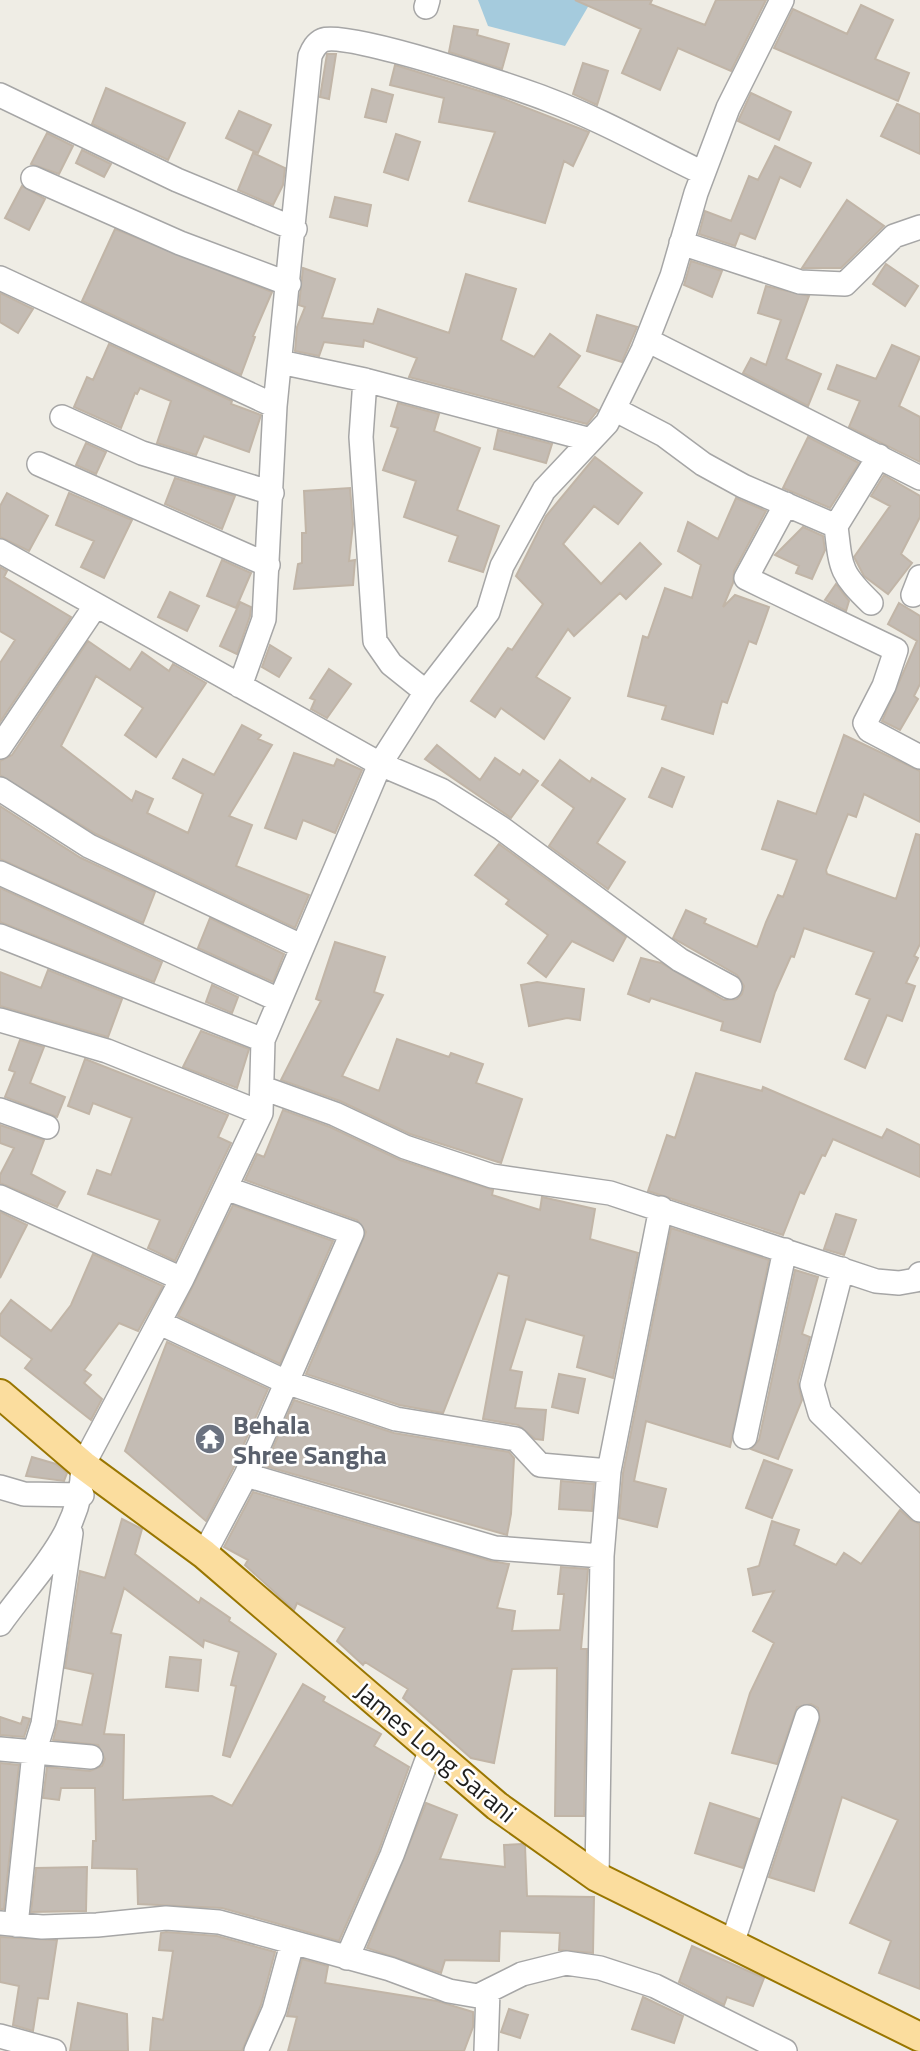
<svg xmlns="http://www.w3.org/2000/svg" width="920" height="2051" viewBox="0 0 920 2051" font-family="'Titillium Web',sans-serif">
  <rect width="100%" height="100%" fill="#efede5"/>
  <path fill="#a5cbdd" d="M478,0h114l-27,46 -77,-20z"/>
  <path fill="#c4bcb4" stroke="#c1b5a7" stroke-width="2" d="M575,0h77l-2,4 55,21 11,-25h50l-35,71 -53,-23 -18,42 -38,-17 19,-44z
    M861,5l32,15 -18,39 34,14 -11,28 -124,-53 19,-39 54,25z
    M454,26l24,4 -1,5 32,9 -7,25 -53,-17z
    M327,54h9l-7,45 -9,-2z
    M583,63l25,8 -11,34 -24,-11z
    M395,65l104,32 90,35 -16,34 -9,-5 -19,62 -76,-22 26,-69 -56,-10 5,-24 -54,-13z
    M106,88l79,35 -17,37 -76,-36z
    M372,89l21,6 -7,27 -21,-5z
    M751,93l40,19 -12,28 -41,-19z
    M897,104l23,10v40l-39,-18z
    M239,111l32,14 -13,28 -32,-15z
    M47,133l26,13 -14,28 -28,-10z
    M396,134l24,8 -12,38 -24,-8z
    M775,146l36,17 -11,24 -20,-10 -25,62 -15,-6 -5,13 -36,-12 6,-23 26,10 18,-45 9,4z
    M82,150l29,14 -7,13 -28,-14z
    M253,153l32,15 -2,17 -10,20 -35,-15z
    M22,186l23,13 -16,31 -24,-12z
    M335,197l36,8 -4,21 -37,-9z
    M847,200l37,26 -43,42h-39z
    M115,229l157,63 -19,44 2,1 -14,38 -159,-74z
    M691,261l31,10 -10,26 -28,-12z
    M886,264l32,22 -13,20 -32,-22z
    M303,268l32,11 -13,39 51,6 5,-15 71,24 17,-59 50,15 -15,51 33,17 16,-23 30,22 -22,31 40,23 -11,14 -178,-47 8,-19 -53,-18 -1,7 -39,-5 -5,14 -24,-5 2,-24 8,-20 -6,-2z
    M766,286l43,10 -23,63 35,15 -13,32 -65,-33 8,-15 15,7 15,-45 -23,-7z
    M0,293l33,16 -15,24 -18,-11z
    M597,315l40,12 -15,35 -35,-11z
    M109,344l123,57 -1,3 30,11 -12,37 -45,-16 -8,19 -39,-12 14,-42 -31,-13 -3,6 -2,-1 -14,35 -47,-21 13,-30 6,3z
    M892,345l28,12 -21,49 21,11v45l-71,-35 11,-26 -32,-12 9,-24 39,14z
    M398,403l41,11 -5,17 46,17 -23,62 42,16 -16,46 -34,-11 9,-25 -54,-19 12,-36 -33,-11 15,-42 -7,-2z
    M498,430l54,14 -6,19 -52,-14z
    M808,437l51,26 -29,45 -47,-20z
    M86,443l20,9 -10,22 -20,-9z
    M595,457l47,36 -24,31 -24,-18 -31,38 38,40 39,-41 21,21 -35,35 -6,-6 -46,43 -6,-7 -32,48 34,21 -26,41 -43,-31 -6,9 -24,-16 37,-53 4,2 31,-46 -27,-28 30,-60z
    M884,475l36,21v21l-19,37 11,9 -24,31 -24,-18 -10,-19 36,-51 -19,-10z
    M175,478l60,18 -13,33 -57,-25z
    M350,488l3,36 -4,37 6,-1 -2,25 -59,4 4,-25 4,-1v-30h4l-2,-42z
    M7,493l41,23 -19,35 -29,-14v-31z
    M69,493l63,27 -28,58 -23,-11 13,-26 -38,-16z
    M736,498l30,13 -32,60 -1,12 -10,24 12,-12 34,12 -13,37 -7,-3 -22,62 -5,-2 -9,33 -51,-15 4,-13 -38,-10 15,-60 5,2 17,-50 27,10 9,-33 -23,-14 10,-29 30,17z
    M803,527l20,9 2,14 -13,29 -16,-6 3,-7 -24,-11z
    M222,560l29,13 -15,35 -29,-12z
    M0,567l7,4 -3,6 67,40 -71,105v-59l15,-23 -15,-9z
    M836,584l13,17 -3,10 -21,-11z
    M170,592l29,14 -12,25 -29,-14z
    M240,602l11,5 -1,9 -13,38 -17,-8z
    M899,603l21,13v68l-6,12 4,3 -18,31 -18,-9 35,-80 -29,-17z
    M88,641l42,29 12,-18 27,19 4,-7 33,19 -50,74 -31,-22 18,-27 -47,-32 -35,70 71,55 4,-10 17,8 -6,14 41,20 15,-39 -30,-16 10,-19 31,16 28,-50 19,10 -3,4 14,6 -43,71 23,9 -16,41 73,29 -14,33 -199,-94 -96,-59v-14l12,-6z
    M270,645l21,13 -12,19 -17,-10z
    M329,669l22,15 -24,34 -16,-9 4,-9 -5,-2z
    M844,735l76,36v51l-56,-28 -8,23 -8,-3 -22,56 1,4 69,25 20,-65 4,1v109l-6,12 4,2 -12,25 9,3 -13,35 -15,-6 -22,53 -20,-9 25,-60 -14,-5 18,-42 -70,-24 -10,29 -3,-1 -16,36 -15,50 -39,-12 2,-8 -72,-24 -2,4 -21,-8 13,-36 20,5 63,37 13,-1 5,-5 2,-8 -7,-11 -64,-37 13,-28 20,9 -2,4 53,24 9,-25 12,-27 5,2 14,-37 -35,-11 16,-48 38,13z
    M437,745l43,35 15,-22 25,17 3,-5 15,11 -27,37 -86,-59z
    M294,753l40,13 3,-7 25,11 -27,63 -32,-13 -7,19 -31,-11z
    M560,760l30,22 2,-4 33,21 -28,44 28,19 -17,27 -59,-43 25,-38 -32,-23z
    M662,768l22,9 -12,30 -23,-10z
    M0,806l81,52 74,34 -12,31 -143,-64z
    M499,844l127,93 -13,24 -41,-20 -26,36 -18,-14 20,-28 -42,-31 3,-4 -34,-25z
    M0,888l162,74 -8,20 -154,-60z
    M210,918l74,36 -11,28 -75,-34z
    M335,942l50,15 -11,35 9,3 -41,81 37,15 18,-52 52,18 2,-4 32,11 -7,19 46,16 -21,64 -91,-29 -70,-33 -59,-21 40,-79 -5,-2z
    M48,970l74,29 -14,38 -108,-31v-34l41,16z
    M537,982l47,7 -4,31 -13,-2 -38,8 -8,-41z
    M212,985l26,12 -6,16 -26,-11z
    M201,1031l48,18 -12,39 -54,-21z
    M20,1040l24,7 -14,36 35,14 -8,20 -52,-20 10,-25 -6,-2z
    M85,1059l143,56 -10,22 13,6 -56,118 -27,-13 12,-28 -72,-26 9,-24 14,5 21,-57 -39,-15 -4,11 -21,-8z
    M696,1073l66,18 1,-4 119,51 5,-9 33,16v32l-87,-38 -8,17 -3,-1 -18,39 -4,-2 -17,43 -135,-44 19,-56 8,3z
    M283,1110l47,17 70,33 93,30 -1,5 48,15 2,-13 53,12 -5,30 48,14 -25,125 -36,-11 7,-31 -58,-17 -16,51 12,2 -7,36 31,2 -3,30 -8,-1 -17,-14 -35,-6 26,-143 -11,-3 -55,140 -44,-8 -93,-31 60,-142 -9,-12 -112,-40 12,-26 7,3z
    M0,1125l44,15 -13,34 34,18 -8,15 -57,-24v-8l14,-27 -14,-5z
    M233,1205l100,36 -53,123 -102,-48z
    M0,1212l27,13 -27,53z
    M836,1214l20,6 -12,35 -20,-6z
    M671,1228l98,32 -39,187 -84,-26 -12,60 32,8 -9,38 -38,-9 4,-45z
    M93,1254l70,32 -25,45 -19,-8 -35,47 7,5 -7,8 18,16 -11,21 -66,-52 7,-9 -32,-24v-20l11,-15 40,31 20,-26z
    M795,1270l23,7 -16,57 8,3 -12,45 4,18 -24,59 -27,-10 8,-9z
    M167,1342l101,47 -35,80 -27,52 -81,-70z
    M559,1374l26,5 -7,34 -26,-6z
    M294,1400l100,33 115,19 5,6 -3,56 -4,21 -242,-69z
    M32,1457l24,7 11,9 -3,8 -38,-5z
    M764,1460l28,10 -20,48 -26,-10z
    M561,1481l33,3 -2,27 -33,-2z
    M253,1492l238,69 18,3 -12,44 18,3 -3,20 48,-1 4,-36h-6l3,-27 27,2 -7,80h6l-3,167h-29l2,-148 -45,1 -18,94 -23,-5 -68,-60 5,-9 -43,-27 -2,3 -26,-24 8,-13 -48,-25 -3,7 -49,-45 3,-5 -24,-13z
    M900,1510l11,10 9,4v465l-41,-16 12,-32 -41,-18 48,-103 -56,-23 -28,94 -45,-14 51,-156 -2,-13 -7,-4 -14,3 -20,57 -45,-11 18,-60 24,-50 -21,-12 21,-40 -21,4 -5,-26 11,-3 13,-45 27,9 -5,15 42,20 8,-12 17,11z
    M122,1519l20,10 -7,25 64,49 2,-5 29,20 -1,3 47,33 -46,103 -7,-2 13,-69 -5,-1 8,-33 -35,-12 -1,7 -79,-59 -13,45 10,2 -17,99 20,1 -1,65 89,-4 20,10 71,-122 22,13 -2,4 58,33 -7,12 35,21 -30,83 -40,91 -117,-33 -84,-4 -1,-35 -45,-1 1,-27h3l-1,-53h-34l-2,12 -16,-2 4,-31 43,4 12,-5 3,-7 -7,-14 -45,-5 5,-19 24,4 11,-51 -28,-6 15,-97 25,7z
    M170,1657l31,3 -3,31 -32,-4z
    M0,1717l21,7 2,-7 7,2 -6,18 -24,-2z
    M0,1763l19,2 -15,144h-4z
    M426,1803l31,12 -17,44 65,8 -1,-22 18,-1 3,2 2,50 67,1 -1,56 -34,-3 1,-17 -60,-2 -1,30 -54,-1 -4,13 -74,-25z
    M710,1803l49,16 -16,49 -48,-15z
    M87,1867l-1,44 -55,1 5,-44z
    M166,1932l51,4 58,16 -14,53 -19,46h-92l3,-33 10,2 10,-69 -14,-1 2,-17z
    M0,1937l57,3 -9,59 -10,-1 -5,33 -20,-6 6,-39 -19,-4z
    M692,1946l72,32 -11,28 -26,-9 -3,8 -45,-23z
    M302,1959l26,7 -3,17 112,18 36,11v15l-9,24h-176l9,-34 -10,-1z
    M643,1997l40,19 -9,27 -42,-14z
    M78,2003l49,11 1,37h-58z
    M509,2009l19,6 -8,23 -19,-6z"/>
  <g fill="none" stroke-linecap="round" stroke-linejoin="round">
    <g stroke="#a6a6a6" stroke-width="26">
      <path id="minor" d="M426,7l2,-7
        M0,95l177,85 118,49
        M33,178l147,65 109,41
        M681,243l119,39 45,2 49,-48 26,-9
        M0,278l275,128
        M647,340l273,138
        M280,362l85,18 226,60
        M365,380l-4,57 14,204 16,23 35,28
        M614,409l50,26 39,29 40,22 93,40c5,43 4,47 35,77
        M62,417l80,36 130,40
        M39,464l229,101
        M786,504l-40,74 150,72 -12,36 -19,37 4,7 51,27
        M836,526l43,-70
        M0,551l380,213 61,26 60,38 179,132 50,27
        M913,595l7,-18
        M240,686l24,-67 11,-213 35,-350c3,-7 6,-13 13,-16 26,-9 193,47 226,60 53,20 104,49 154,73
        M0,747l96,-142
        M0,789l89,57 212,100
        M0,873l279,127
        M0,936l263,104
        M0,1020l107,31 154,62
        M263,1088l72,26 70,33 87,29 118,17 266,88 23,2 17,-3 4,-6
        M0,1110l47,17
        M0,1197l182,82
        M842,1269l-30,116 8,28 100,97
        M160,1323l126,59 110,37 120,20 24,26 69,6
        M745,1437l40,-187
        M246,1475l249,73 107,8
        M0,1487l24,7 58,1
        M204,1554l42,-79 106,-242 -124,-44
        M0,1624c37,-52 82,-90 83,-159l99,-186 79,-166 2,-73 117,-276 46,-72 62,-80 14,-46 42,-76 63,-67 36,-73 29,-74 24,-83 32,-85 54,-108
        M0,1749l91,8
        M597,1877l5,-321 7,-85 52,-263
        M0,1923l42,4 55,-2 69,-7 53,4 171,47 59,22 29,5 44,-22 44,-11 34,5 55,18 130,65
        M16,1925l18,-172 9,-29 28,-191
        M732,1944l75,-227
        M347,1958l45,-103 39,-106
        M0,2036l54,15
        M256,2051l18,-41 18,-66
        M486,2051l2,-60"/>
    </g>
    <g stroke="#997601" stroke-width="32">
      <path id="major" d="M0,1394l83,71 121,89 293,252 100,71 323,160"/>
    </g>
    <use href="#minor" stroke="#fff" stroke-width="23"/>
    <use href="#major" stroke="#fbdd9e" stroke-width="28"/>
  </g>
  <defs>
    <g id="temple-disc" transform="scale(1.575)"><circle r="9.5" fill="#6b7280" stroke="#fff"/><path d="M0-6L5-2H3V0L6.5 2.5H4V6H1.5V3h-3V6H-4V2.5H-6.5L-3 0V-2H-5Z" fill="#fff"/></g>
  </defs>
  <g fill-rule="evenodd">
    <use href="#temple-disc" x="210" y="1439"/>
  </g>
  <g text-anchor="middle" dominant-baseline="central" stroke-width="5" stroke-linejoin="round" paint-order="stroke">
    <g font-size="26" font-weight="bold" fill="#5b616d" stroke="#fff" text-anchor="start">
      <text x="233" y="1424">Behala<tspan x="233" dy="30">Shree Sangha</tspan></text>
    </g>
    <g font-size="26" fill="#1f1f1f" stroke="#fff">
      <text transform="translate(436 1752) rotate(40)">James Long Sarani</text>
    </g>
  </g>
</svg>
